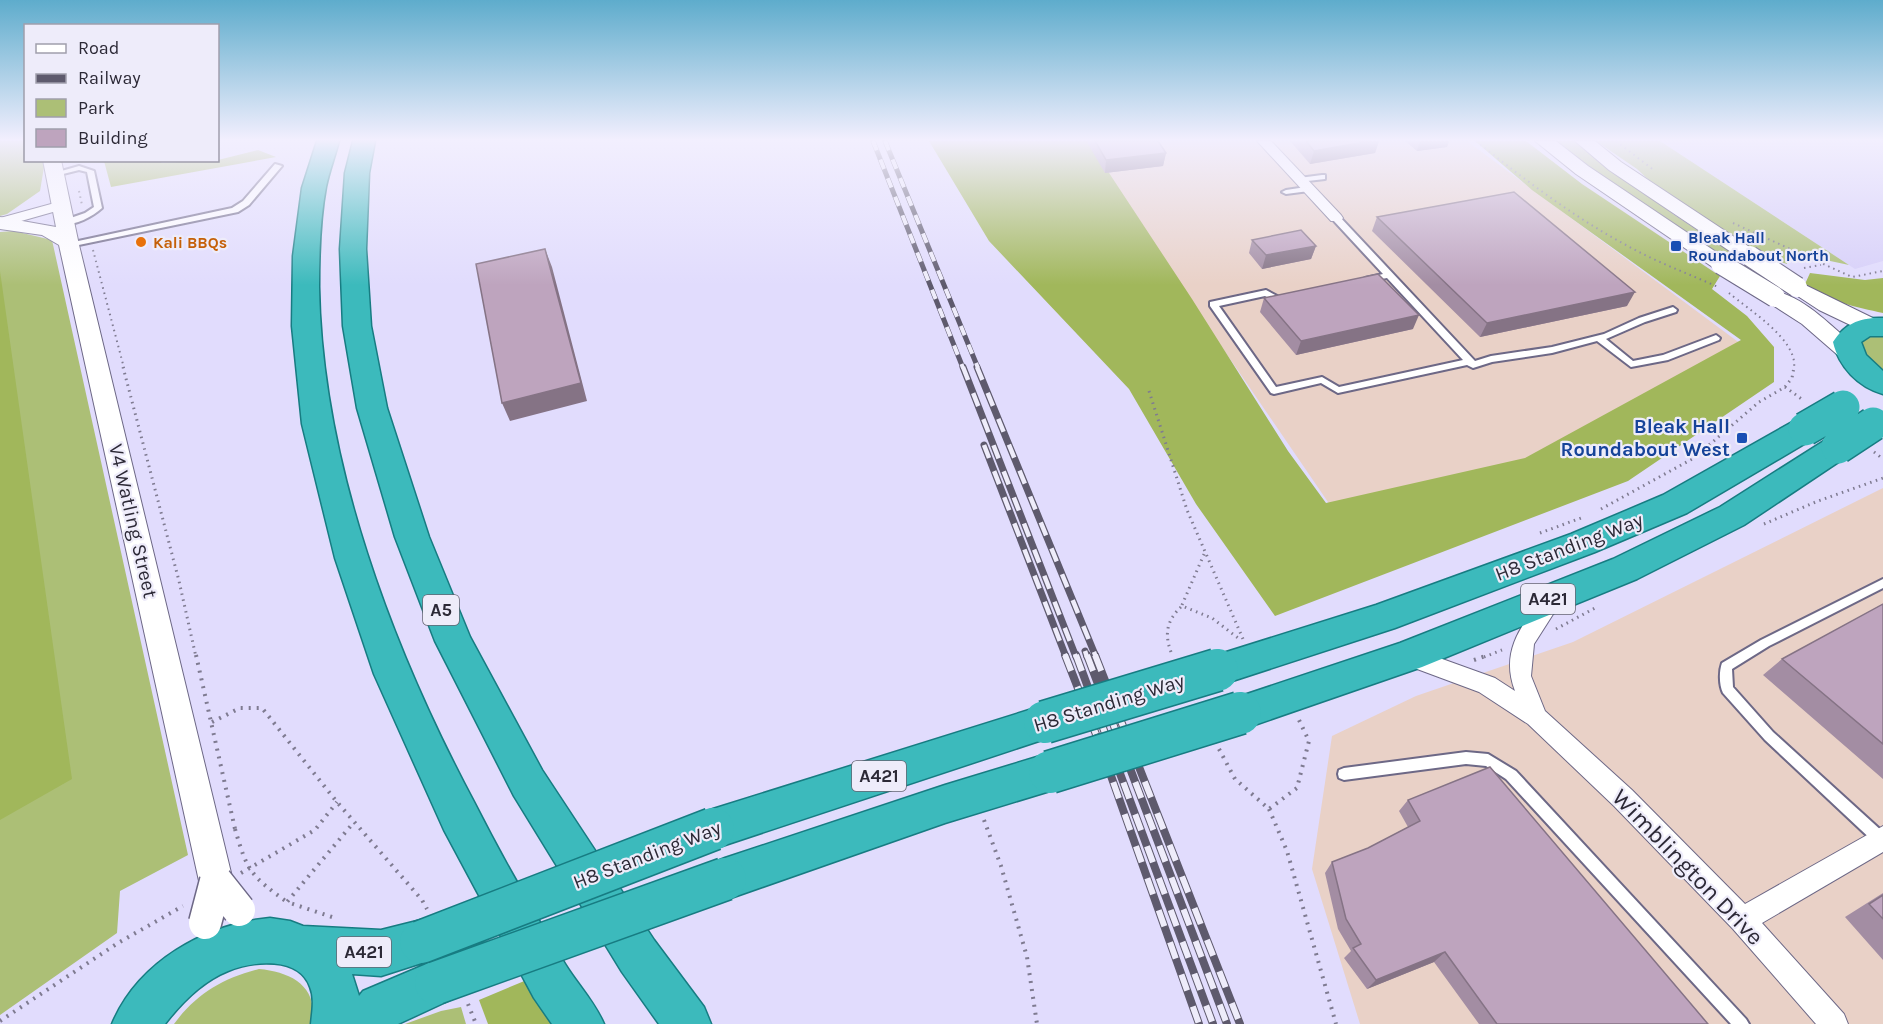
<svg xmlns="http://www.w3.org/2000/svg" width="1883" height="1024" viewBox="0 0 1883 1024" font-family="Karla,sans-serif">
  <rect width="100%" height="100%" fill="#e1dcfd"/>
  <path fill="#d7d0f9" d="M1660,141h223v120l-28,8z"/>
  <path fill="#e9d1c7" d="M1081,141h386l274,203 -216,116 -195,45z
    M1883,488v536h-523l-48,-155 20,-133 84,-40 157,-54z"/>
  <path fill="#acbf76" d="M0,141h25l1,19 19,1 -5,30 -33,23 -7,2z
    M1555,141h24l94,73 64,42 -11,3 -117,-78z
    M1596,141h64l189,124 -61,-13 -1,12 -24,-8 -109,-71 -17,-16z
    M14,231l38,9 136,615 -68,36 -3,42 -117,82v-783z
    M1883,332v42l-8,-6 -15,-20c3,-13 11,-14 23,-16z
    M259,969c32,3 60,17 53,55h-138c22,-30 49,-46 85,-55z
    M461,1007l5,17h-61l36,-13z"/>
  <path fill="#a1b75b" d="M929,141h159l104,158 96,152 38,52 199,-45 216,-118 -209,-150 -57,-49h51l56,43 138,92 -8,13 35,27 27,31v35l-146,99 -353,135 -79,-112 -67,-115 -140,-148z
    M258,150l18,7 -165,30 -7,-26 53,-1 5,3 56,-3z
    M0,271l72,508 -72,41z
    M1810,273l55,7 18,-2v35c-26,-6 -56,-11 -78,-29z
    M534,977l25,47h-71l-9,-24z"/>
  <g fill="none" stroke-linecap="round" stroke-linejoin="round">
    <g stroke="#6d6886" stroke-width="4">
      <path id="service" d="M275,164l7,2 -33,39 -11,7 -169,35 -4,-2 4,-2 163,-35 11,-7z
        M79,166l15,5 8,37c-10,9 -26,17 -40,17v-4l23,-8 9,-6 -7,-35 -8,-2 -24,6 -4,-2z
        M1322,175h3v4l-26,3 -4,-2 4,-2z
        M1306,187l4,2 -1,2 -23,3 -4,-2 4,-2z
        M1333,216h6l136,145 16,-5 61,-9 52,-13 35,-16 34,-11 4,3 -1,2 -31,10 -39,17 27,22 30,-6 53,-20 4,3 -1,2 -51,20 -37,7 -34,-26 -45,12 -60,9 -19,6 -6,-3 -129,28 -17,-10 -47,11 -3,-1 -61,-87v-4l56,-12 13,7h7v4l-8,2 -13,-7 -46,10 57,81 46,-10 17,10 124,-27 -76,-82 -22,4v-4l18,-4 -50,-54z
        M1883,579v9l-114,58 -37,23 1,18 40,45 110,100v13h-2l-5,-1 -111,-104 -42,-47c-4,-8 -4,-22 -1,-30l39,-23z
        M1466,752l22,2 28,17 230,248 3,5h-18l-225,-245 -20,-13 -20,-2 -122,16 -5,-2 -1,-4 1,-4 5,-2z"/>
    </g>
    <g stroke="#6d6886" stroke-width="2">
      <path id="minor" d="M1257,141h14l70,74 2,3 -2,3h-10z
        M62,201l5,1 2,3 -2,3 -67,19v-9z
        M1554,589l7,2 3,6 -30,47 -3,32 14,35 87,79 113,114 138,-78v26l-121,71 82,91 4,10h-32l-83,-95 -119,-123 -86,-82 -49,-32 -78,-29 -3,-7 3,-7 8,-2 86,31 20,13c-16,-42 9,-68 32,-100z"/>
    </g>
    <g stroke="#6d6886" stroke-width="2">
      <path id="tertiary" d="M1535,141h21l32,25 140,94 3,4 -3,4h-14l-138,-94z
        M1575,141h20l26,21 136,90 3,4 -3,4h-14l-134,-90z
        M43,160h18l18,85 154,636 -5,12 -12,5 -12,-5 -5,-12 -140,-636 -17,-10 -42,-6v-12l56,10z
        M1797,281l84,41 2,6 -2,4 -8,2 -8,-2 -46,-22 -29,-19 -3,-4 3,-4z
        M1775,291c31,7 57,36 81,56l3,5 -3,5 -8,2 -8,-2 -38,-33 -34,-22 -3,-5 3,-5z"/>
    </g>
    <g stroke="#177c82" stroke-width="3">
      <path id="trunk" d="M317,141h22c-4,15 -10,31 -13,46 -6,32 -7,67 -7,100 3,176 73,361 155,515 28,55 59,110 91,162 13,21 29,37 39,60h-52l-18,-26 -90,-168 -70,-156 -39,-116 -33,-134 -10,-98 1,-70 9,-68z
        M353,141h22l-6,32 -3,76 5,77 16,82 42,129 41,100 72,133 112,170 50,67 7,17h-52l-37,-52 -108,-176 -79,-155 -40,-104 -38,-129 -14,-82 -3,-77 5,-76z
        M1883,318v18h-13l-9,6 5,13 17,16v23c-25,-7 -44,-27 -50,-52 12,-19 28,-25 50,-24z
        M1805,418l11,3 4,8 -4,8 -129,76 -92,39 -200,76 -178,58 -13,-5 -6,-11 6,-11 172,-54 195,-71 92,-39 131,-74z
        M1838,436l11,3 5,8 -5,8 -105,70 -107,54 -215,88 -182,63 -14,-5 -5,-12 5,-12 174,-58 213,-84 107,-52 107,-68z
        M1045,705l14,5 5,12 -5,12 -14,5 -332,110 -15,-6 -6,-14 6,-14 15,-6z
        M1050,753l14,6 6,13 -6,13 -14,6 -105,32 -220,77 -15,-6 -7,-15 7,-15 15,-6 220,-73z
        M270,918l20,3 13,5 78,4 40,-10 16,6 6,16 -6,16 -56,18 -29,-2 7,22 4,-5 73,-31 16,7 7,16 -7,16 -54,25h-87c1,-12 4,-25 -1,-37 -11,-31 -57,-26 -82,-16 -25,10 -47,32 -63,53h-53c26,-62 93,-100 158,-106z"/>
    </g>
    <path stroke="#7f7b91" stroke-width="2" stroke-dasharray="1.5 4" stroke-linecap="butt" d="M1476,141c48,38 96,75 150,104 30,17 61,28 92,42
      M1616,141l39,30
      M79,191l3,14
      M1733,223l119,54 31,-6
      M93,250l31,118
      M1804,268l17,-3
      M1729,293c20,17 69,47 65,75"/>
    <path stroke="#7f7b91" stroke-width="3" stroke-dasharray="1.5 4.5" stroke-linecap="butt" d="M123,367l56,214 17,76
      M1785,387l18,13
      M1149,391l38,119 56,129
      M1874,452l9,7
      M1601,509l93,-51 65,-56 26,-15 7,-9 2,-11
      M1764,524l54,-23 65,-23
      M1540,533l41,-15
      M1182,605l23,-53
      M1556,629l39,-21
      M1171,652c-7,-19 -4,-32 11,-46l30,12 26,20
      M1484,657l18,-7"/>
    <path stroke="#7f7b91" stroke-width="4" stroke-dasharray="2 6" stroke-linecap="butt" d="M196,655l39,174
      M1474,660l14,-5
      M212,722l28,-14h22l75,94 85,98 5,9
      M1219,749l16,30 34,30 28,-21 12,-47 -10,-21
      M1269,809l18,42 49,173
      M984,820l17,46 26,91 10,67
      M241,873l74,-43 22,-28
      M332,917l-45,-15 67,-80
      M468,1004l8,20
      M0,1021l118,-78 65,-37"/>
    <use href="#service" fill="#fff" fill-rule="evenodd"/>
    <use href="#minor" fill="#fff" fill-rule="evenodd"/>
    <use href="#tertiary" fill="#fff" fill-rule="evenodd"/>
    <use href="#trunk" fill="#3cbabc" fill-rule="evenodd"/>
    <g stroke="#5e5a6d" stroke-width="5">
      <path id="rail-far2" d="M873,141l90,227
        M885,141l93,227"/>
    </g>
    <g stroke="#5e5a6d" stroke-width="7">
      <path id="rail-far1" d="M963,367l113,290
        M977,367l119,290
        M984,445l82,212
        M1085,651l2,6"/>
    </g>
    <g stroke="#5e5a6d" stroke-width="8">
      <path id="rail" d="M1065,655l34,87 100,282
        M1076,655l137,369
        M1087,655l140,369
        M1095,655l145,369"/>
    </g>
    <use href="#rail-far2" stroke="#eeecfa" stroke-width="4" stroke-dasharray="10" stroke-linecap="butt"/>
    <use href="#rail-far1" stroke="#eeecfa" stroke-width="4.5" stroke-dasharray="14" stroke-linecap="butt"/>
    <use href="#rail" stroke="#eeecfa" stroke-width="6" stroke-dasharray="17" stroke-linecap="butt"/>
    <g stroke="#6d6886" stroke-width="22" stroke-linecap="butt">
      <path id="tertiary-bridge-far1" d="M1750,256l47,31
        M1721,264l54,33"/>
    </g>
    <g stroke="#6d6886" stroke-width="35" stroke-linecap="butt">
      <path id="tertiary-bridge" d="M216,881l23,29
        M205,923l11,-42"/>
    </g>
    <g stroke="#177c82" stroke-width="36" stroke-linecap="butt">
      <path id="trunk-bridge-far1" d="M1805,429l38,-22
        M1838,447l35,-23"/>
    </g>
    <g stroke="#177c82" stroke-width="45" stroke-linecap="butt">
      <path id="trunk-bridge" d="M1045,722l172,-52
        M1050,772l190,-59
        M421,942l292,-113
        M436,983l289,-104"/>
    </g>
    <path stroke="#7f7b91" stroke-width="4" stroke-dasharray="2 6" stroke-linecap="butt" d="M235,829c12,42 16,47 52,73"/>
    <use href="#tertiary-bridge-far1" stroke="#fff" stroke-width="20"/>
    <use href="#tertiary-bridge" stroke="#fff" stroke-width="32"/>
    <use href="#trunk-bridge-far1" stroke="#3cbabc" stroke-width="33"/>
    <use href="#trunk-bridge" stroke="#3cbabc" stroke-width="42"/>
  </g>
  <path fill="#a38da3" d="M1088,141h70l8,12 -3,13 -58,7 -17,-29z
    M1290,141h89l-4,12 -65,11z
    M1405,141h44l-2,6 -30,4z
    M1377,217l250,89 -147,31 -108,-106z
    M1252,240l64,6 -5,13 -49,10 -13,-16z
    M1264,298l149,31 -117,26 -36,-43z
    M1883,604v175l-120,-104 19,-16z
    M1408,800l300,224h-229l-45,-62 -67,27 -23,-31 7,-7 -13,-22 -13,-56 7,-11 36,-14 40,-21 -9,-16z
    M1883,893v67l-38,-43z"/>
  <path fill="#857385" d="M1370,141h9l-4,12 -65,11 4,-13z
    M1420,141h29l-2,6 -30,4z
    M1166,153l-3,13 -58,7 1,-13z
    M1316,246l-5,13 -49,10 4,-14z
    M545,249l7,18 35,134 -77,20 -8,-18z
    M1635,292l-8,14 -147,31 7,-14z
    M1419,315l-6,14 -117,26 5,-14z
    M1445,952l-11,10 -67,27 9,-9z"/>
  <path fill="#bea4be" stroke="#857385" stroke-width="1.5" d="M1095,141h63l8,12 -60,7z
    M1306,141h64l-56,10z
    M1514,192l121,100 -148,31 -110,-106z
    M1301,230l15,16 -50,9 -14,-15z
    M545,249l36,134 -79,20 -26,-139z
    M1378,274l41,41 -118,26 -37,-43z
    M1883,604v140l-101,-85z
    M1490,767l218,257h-211l-52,-72 -69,28 -23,-32 8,-4 -15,-25 -14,-57 36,-14 52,-27 -12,-21z
    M1883,895v24l-14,-15z"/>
  <linearGradient id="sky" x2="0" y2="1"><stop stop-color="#5eaccc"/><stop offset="0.49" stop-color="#f2effe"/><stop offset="1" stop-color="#f2effe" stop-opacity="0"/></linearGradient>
  <rect width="1883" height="285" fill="url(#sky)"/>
  <circle fill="#e8710a" stroke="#eeecfa" stroke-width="2" cx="141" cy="242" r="6"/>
  <g fill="#1a4fb4" stroke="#eeecfa" stroke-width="2">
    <rect x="1670" y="240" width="12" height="12" rx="3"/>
    <rect x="1736" y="432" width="12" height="12" rx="3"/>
  </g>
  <g text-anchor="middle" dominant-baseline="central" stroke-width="4.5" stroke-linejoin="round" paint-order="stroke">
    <g font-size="16" font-weight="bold" fill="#164399" stroke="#eeecfa" text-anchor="start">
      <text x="1688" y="237">Bleak Hall<tspan x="1688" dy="18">Roundabout North</tspan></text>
    </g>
    <g font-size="16" font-weight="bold" fill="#c56008" stroke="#eeecfa" text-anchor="start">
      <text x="153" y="242">Kali BBQs</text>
    </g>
    <g fill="#eeecfa" stroke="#666471" stroke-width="1.5">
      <rect x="1521" y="584" width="54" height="30" rx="4.5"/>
      <rect x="423" y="595" width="36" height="30" rx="4.5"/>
      <rect x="852" y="761" width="54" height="30" rx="4.5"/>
      <rect x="337" y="937" width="54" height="30" rx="4.5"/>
    </g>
    <g font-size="18" font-weight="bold" fill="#2c2936">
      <text x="1548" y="599">A421</text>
      <text x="441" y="610">A5</text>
      <text x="879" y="776">A421</text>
      <text x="364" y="952">A421</text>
    </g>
    <g font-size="20" font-weight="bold" fill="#164399" stroke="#eeecfa" text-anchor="end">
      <text x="1730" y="426">Bleak Hall<tspan x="1730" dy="23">Roundabout West</tspan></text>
    </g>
    <g font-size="20" fill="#2c2936" stroke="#eeecfa">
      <text transform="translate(133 521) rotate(77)">V4 Watling Street</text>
      <text transform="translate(1569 547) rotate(-21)">H8 Standing Way</text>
      <text transform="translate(1109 703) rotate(-17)">H8 Standing Way</text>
      <text transform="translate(647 855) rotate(-21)">H8 Standing Way</text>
    </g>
    <g font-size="24" fill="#2c2936" stroke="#eeecfa">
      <text transform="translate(1688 867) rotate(46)">Wimblington Drive</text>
    </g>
  </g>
  <rect x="24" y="24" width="195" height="138" fill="#eeecfa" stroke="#a09eac" stroke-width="1.5"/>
  <rect x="36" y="44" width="30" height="9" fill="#ffffff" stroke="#a09eac" stroke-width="1.5"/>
  <text x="78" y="54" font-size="18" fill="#2c2936">Road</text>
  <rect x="36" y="74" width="30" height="9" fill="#5e5a6d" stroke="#a09eac" stroke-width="1.5"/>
  <text x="78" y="84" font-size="18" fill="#2c2936">Railway</text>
  <rect x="36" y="99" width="30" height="18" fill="#acbf76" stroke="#a09eac" stroke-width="1.5"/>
  <text x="78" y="114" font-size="18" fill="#2c2936">Park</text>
  <rect x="36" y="129" width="30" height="18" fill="#bea4be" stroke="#a09eac" stroke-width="1.5"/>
  <text x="78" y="144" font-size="18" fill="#2c2936">Building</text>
</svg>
